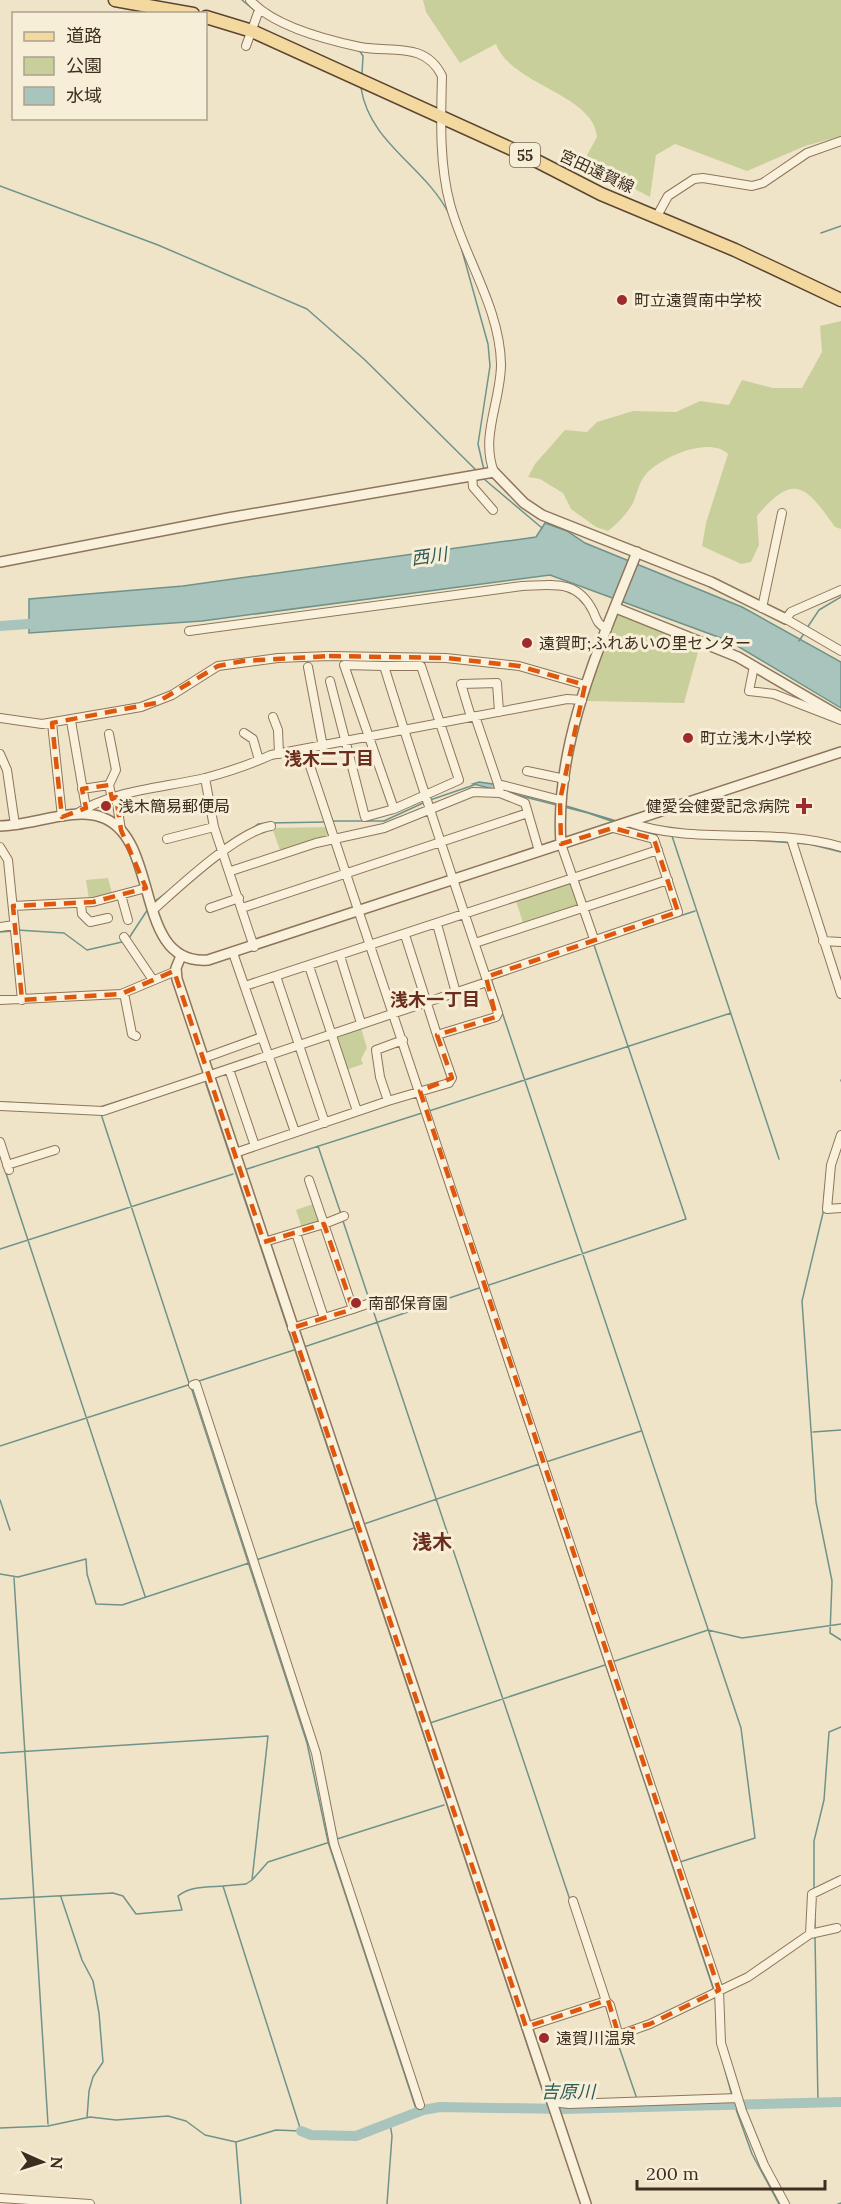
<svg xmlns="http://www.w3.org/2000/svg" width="841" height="2204" viewBox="0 0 841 2204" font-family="Lora,'Noto Sans JP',serif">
  <rect width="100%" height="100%" fill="#f0e4c8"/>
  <path fill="#c9cf9b" d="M423,0h418v136l-36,10 -58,25 -72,-27 -19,11 -6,42 -63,-33v-9l10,-18c-3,-43 -86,-52 -101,-93l-36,19 -34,-51z
    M841,321v208l-6,-2c-28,-39 -40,-57 -78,-11l2,29 -8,17 -10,2 -39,-18 4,-23 22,-69c-19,-18 -66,3 -82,20 -7,8 -9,20 -13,29 -6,11 -15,20 -25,28l-12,-4 -25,-18 -8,-16 -23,-14 -12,-2 7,-13 30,-34 22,2 10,-10 36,-11 43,1 24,-11 29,4 13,-25 31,8h29l20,-36 -2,-26z
    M618,614l82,31 -16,58 -99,-2z
    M329,827l3,9 -52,14 -8,-22z
    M108,878l4,15 -23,6 -3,-19z
    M572,881l9,26 -57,19 -8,-25z
    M361,1028l6,20 -6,11 2,5 -17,6 -11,-32 3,-3z
    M313,1204l6,18 -17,6 -6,-18z"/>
  <path fill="#a9c4bc" stroke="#6f938a" stroke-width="1.5" d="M545,523l22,8 18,12 157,64 99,55v46l-112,-67 -179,-66 -348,46 -173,12v-34l154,-13 353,-49z
    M479,782l14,2 147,44 163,12 38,8v4l-32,-8 -163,-11 -58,-20 -115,-29z"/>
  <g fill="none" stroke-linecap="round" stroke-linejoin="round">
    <path stroke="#6f938a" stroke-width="1.5" d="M242,0l13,11
      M359,50l4,6 -1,18
      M361,88c9,56 64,78 88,126
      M0,186l158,59 149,64 58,51 112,111
      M821,233l20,-7
      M461,247l27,97 2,22 -12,78 6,26
      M484,479l58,49
      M807,628l12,-18 22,-13
      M799,641l6,-9
      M430,800l44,-15
      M333,821h51l39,-18
      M249,831l9,-7 10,-1 58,-1
      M672,836l107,323
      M788,842l17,52
      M155,901l15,-11
      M17,930l47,3 23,17 35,-8
      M0,932l13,-1
      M621,935l74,-24
      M129,938l19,-29
      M491,979l250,749 14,110 -75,24
      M841,1080v1
      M205,1081l343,1026
      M0,1102l62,3
      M100,1107l41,-13
      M429,1111l302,-98
      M422,1113l292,878
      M101,1114l88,269
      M318,1146l23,68
      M0,1155l145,441
      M244,1170l178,-57
      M825,1187l-2,26 -21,88 14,201 16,79 -2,52 11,7
      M343,1221l26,78
      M0,1249l233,-75
      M486,1286l200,-67 -92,-274
      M372,1307l198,593
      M304,1347l175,-59
      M199,1381l95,-31
      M191,1387l116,356 21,99 89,270
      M813,1432l28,-2
      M0,1446l191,-62
      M546,1462l95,-31
      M0,1500l10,30
      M364,1524l175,-60
      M256,1560l101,-33
      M0,1574l18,3 68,-18 1,15 9,30 26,1 130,-43
      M14,1578l34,546
      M612,1662l96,-32 34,8 99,-14
      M430,1723l175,-58
      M0,1753l268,-17 -16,144 -6,4 -23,2 78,245 -25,-1 -40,12 -31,-7 -19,-14 -18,-5 -52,4 -26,-3 -42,9 -48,2
      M337,1839l107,-34
      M253,1879l15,-17 59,-19
      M814,1890v-49l10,-41 5,-68 12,-5
      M61,1897l21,63 11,21 6,32 4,49 -10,15 -4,14 -2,27
      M0,1899l113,-6 10,3 13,18 46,-4 -4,-14c12,-10 30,-9 45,-10
      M815,1919v10
      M815,1937l3,166
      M605,2004l7,21
      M716,2004l1,34
      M615,2035l22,64
      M721,2055l11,41
      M733,2101l19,53 27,50
      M236,2143l5,61
      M387,2204l5,-68 -2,-13
      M838,2204l3,-1"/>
    <path stroke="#a9c4bc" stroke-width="10" d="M0,626l42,-3
      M301,2131l10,4 45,1 67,-26 17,-3 123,2 278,-7"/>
    <g stroke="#8d765c" stroke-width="10">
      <path id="minor" d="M250,0c23,26 77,40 110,47 31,6 65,-6 82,29 -1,42 -3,87 8,128 14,53 50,104 51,160 0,37 -21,72 -7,108
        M246,46l13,-36
        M657,216l11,-20 26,-17 9,-1 49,8 11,-3 44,-30 34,-12
        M472,476l1,11 20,23
        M841,590l-50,22 -5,7 55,32
        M762,608l20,-95
        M189,631l333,-45c31,-1 55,-7 71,25 4,9 4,13 14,18
        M754,666l-5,25 25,3 67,26
        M308,667l15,80
        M330,681l35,136 29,-8 -50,-144 40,1
        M475,716l23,68
        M273,717l5,13 1,24
        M471,717l-10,-33 36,-1 2,29
        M0,718l42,6 99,-17 31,-12 46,-29 60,-8 51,-2 117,2 73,8 66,19
        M71,721l15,87
        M52,723l10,94
        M244,733l9,6 6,21
        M109,734l7,36 -7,15 3,14
        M305,751l414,1239 2,53 21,68 22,54 21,39
        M0,754l7,16 8,55
        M527,771l38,8
        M205,778l9,49 40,120
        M82,789l27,-4
        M500,793l25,10 14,48
        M116,797l5,33
        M76,814c37,-24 86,-26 129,-36 23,-6 44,-13 66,-23l296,-56 15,1
        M628,822c67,24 144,4 213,25
        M791,838l50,156
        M167,839l47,-12
        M561,844l33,95
        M0,847l8,13 14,140
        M231,871l85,-28 68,-15 89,-36 27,1 -2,-9 62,16
        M121,895l7,25
        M81,904l1,10 8,8 18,-4
        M13,906l80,-4 53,-14
        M210,908l29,-10
        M242,908l286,-95
        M153,910c26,-23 85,-79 118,-84
        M437,924l19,69
        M0,927l14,-2
        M405,935l32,100
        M124,937l29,43
        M823,941l18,1
        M475,943l193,-63
        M233,953l62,179
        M340,956l21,67
        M309,966l48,145
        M276,976l49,147
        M486,977l192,-65 -24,-73 -41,-11
        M245,986l413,-136
        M124,993l8,41 4,2
        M0,1000l121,-6 55,-23
        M204,1058l58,-21
        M229,1069l26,77
        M388,1101l-8,-24 -4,-27 27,-10
        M0,1106l103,5 384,-129
        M841,1135l-10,30 -4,44 14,-1
        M0,1142l9,28
        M235,1153l153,-52 61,-18 3,-5 -15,-43 59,-18 2,-4c-39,-115 -78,-231 -114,-347h37l38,114 -65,29
        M7,1165l48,-15
        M309,1180l15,44 20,-8
        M296,1233l28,85
        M264,1242l60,-18 29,85 -61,19
        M353,1309l20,-7
        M193,1385l3,-1 120,369 18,91 86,261
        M573,1901l33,100 4,4 8,28 4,1 28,-10 98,-47 62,-43 27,-6
        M810,1934l2,-40 29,-14
        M526,2027l80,-26
        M552,2102l17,2 169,-6
        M0,2198l90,6"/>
    </g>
    <g stroke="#8d765c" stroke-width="12">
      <path id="tertiary" d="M0,562l228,-44 266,-46 30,31 18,12 169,67 75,37
        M616,608l122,49 103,60
        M0,826c31,0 73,-19 101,-9 61,20 31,149 107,143l633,-208
        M561,844c-7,-100 40,-201 76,-292
        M181,956l-5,12 1,11 409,1225"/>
    </g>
    <g stroke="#5b4430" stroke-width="15">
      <path id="primary" d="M115,0l78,14
        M206,17l46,14 275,125 74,38 134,56 106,50"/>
    </g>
    <use href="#minor" stroke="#faf1dc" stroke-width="8"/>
    <use href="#tertiary" stroke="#faf1dc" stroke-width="9"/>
    <use href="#primary" stroke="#f3d9a0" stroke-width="12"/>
  </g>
  <path fill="none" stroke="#df570d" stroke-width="4.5" stroke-dasharray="12 8" stroke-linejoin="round" d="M329,656l117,2 73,8 66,19 -25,115 1,44 52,-16 41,11 24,73 -192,65 10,40 -59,18 15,43 -32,13 299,899 -69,34 -32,9 -10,-33 -82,27 -234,-699 61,-19 -29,-85 -60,18 -90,-271 -53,23 -99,6 -9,-94 80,-4 53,-14 -25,-58 -5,-33 -4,2 -3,-14 -27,4 4,19 -24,9 -10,-94 104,-20 62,-37 25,-5z"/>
  <g fill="#9e2a2b" stroke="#f7eed8" stroke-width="2">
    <circle cx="622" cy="300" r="6"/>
    <circle cx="527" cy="643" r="6"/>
    <circle cx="688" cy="738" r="6"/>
    <circle cx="106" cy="806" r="6"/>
    <path d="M801 797h6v6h6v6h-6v6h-6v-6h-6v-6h6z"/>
    <circle cx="356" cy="1303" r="6"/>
    <circle cx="544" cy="2038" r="6"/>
  </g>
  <g text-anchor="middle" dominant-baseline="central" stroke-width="6" stroke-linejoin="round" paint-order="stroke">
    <rect fill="#f7eed8" stroke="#756857" stroke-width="1.5" x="510" y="143" width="30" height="24" rx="4.5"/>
    <g font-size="15" font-weight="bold" fill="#3d2e20">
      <text x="525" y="155">55</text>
    </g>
    <g font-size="16" fill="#3d2e20" stroke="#f7eed8">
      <text transform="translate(597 171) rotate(25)">宮田遠賀線</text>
    </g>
    <g font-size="16" fill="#3d2e20" stroke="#f7eed8" text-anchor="start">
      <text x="634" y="300">町立遠賀南中学校</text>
      <text x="539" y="643">遠賀町;ふれあいの里センター</text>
      <text x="700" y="738">町立浅木小学校</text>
      <text x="118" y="806">浅木簡易郵便局</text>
      <text x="790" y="806" text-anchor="end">健愛会健愛記念病院</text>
      <text x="368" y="1303">南部保育園</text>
      <text x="556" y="2038">遠賀川温泉</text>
    </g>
    <g font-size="18" font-style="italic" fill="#2f5d5a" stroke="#f7eed8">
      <text transform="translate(429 556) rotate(-8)">西川</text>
      <text x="568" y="2091">吉原川</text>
    </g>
    <g font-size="18" font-weight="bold" fill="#6b2e1e" stroke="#f7eed8">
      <text x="329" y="758">浅木二丁目</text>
      <text x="435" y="999">浅木一丁目</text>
    </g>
    <g font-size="20" font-weight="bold" fill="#6b2e1e" stroke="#f7eed8">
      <text x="432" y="1541">浅木</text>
    </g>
  </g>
  <rect x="12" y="12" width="195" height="108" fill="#f7eed8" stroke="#ada18e" stroke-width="1.5"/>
  <rect x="24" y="32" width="30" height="9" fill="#f3d9a0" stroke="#ada18e" stroke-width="1.5"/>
  <text x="66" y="42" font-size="18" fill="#3d2e20">道路</text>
  <rect x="24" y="57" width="30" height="18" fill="#c9cf9b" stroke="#ada18e" stroke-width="1.5"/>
  <text x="66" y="72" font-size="18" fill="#3d2e20">公園</text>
  <rect x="24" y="87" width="30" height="18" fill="#a9c4bc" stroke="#ada18e" stroke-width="1.5"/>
  <text x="66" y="102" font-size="18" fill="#3d2e20">水域</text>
  <g transform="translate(42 2162) rotate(93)" stroke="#f7eed8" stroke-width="4.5" paint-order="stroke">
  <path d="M0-4.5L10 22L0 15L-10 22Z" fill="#3d2e20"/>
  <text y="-9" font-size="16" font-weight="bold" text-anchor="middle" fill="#3d2e20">N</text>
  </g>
  <path d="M637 2180v9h188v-9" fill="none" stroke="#3d2e20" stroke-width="3"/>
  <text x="646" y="2180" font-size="18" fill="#3d2e20" stroke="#f7eed8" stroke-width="4.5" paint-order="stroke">200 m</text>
</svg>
